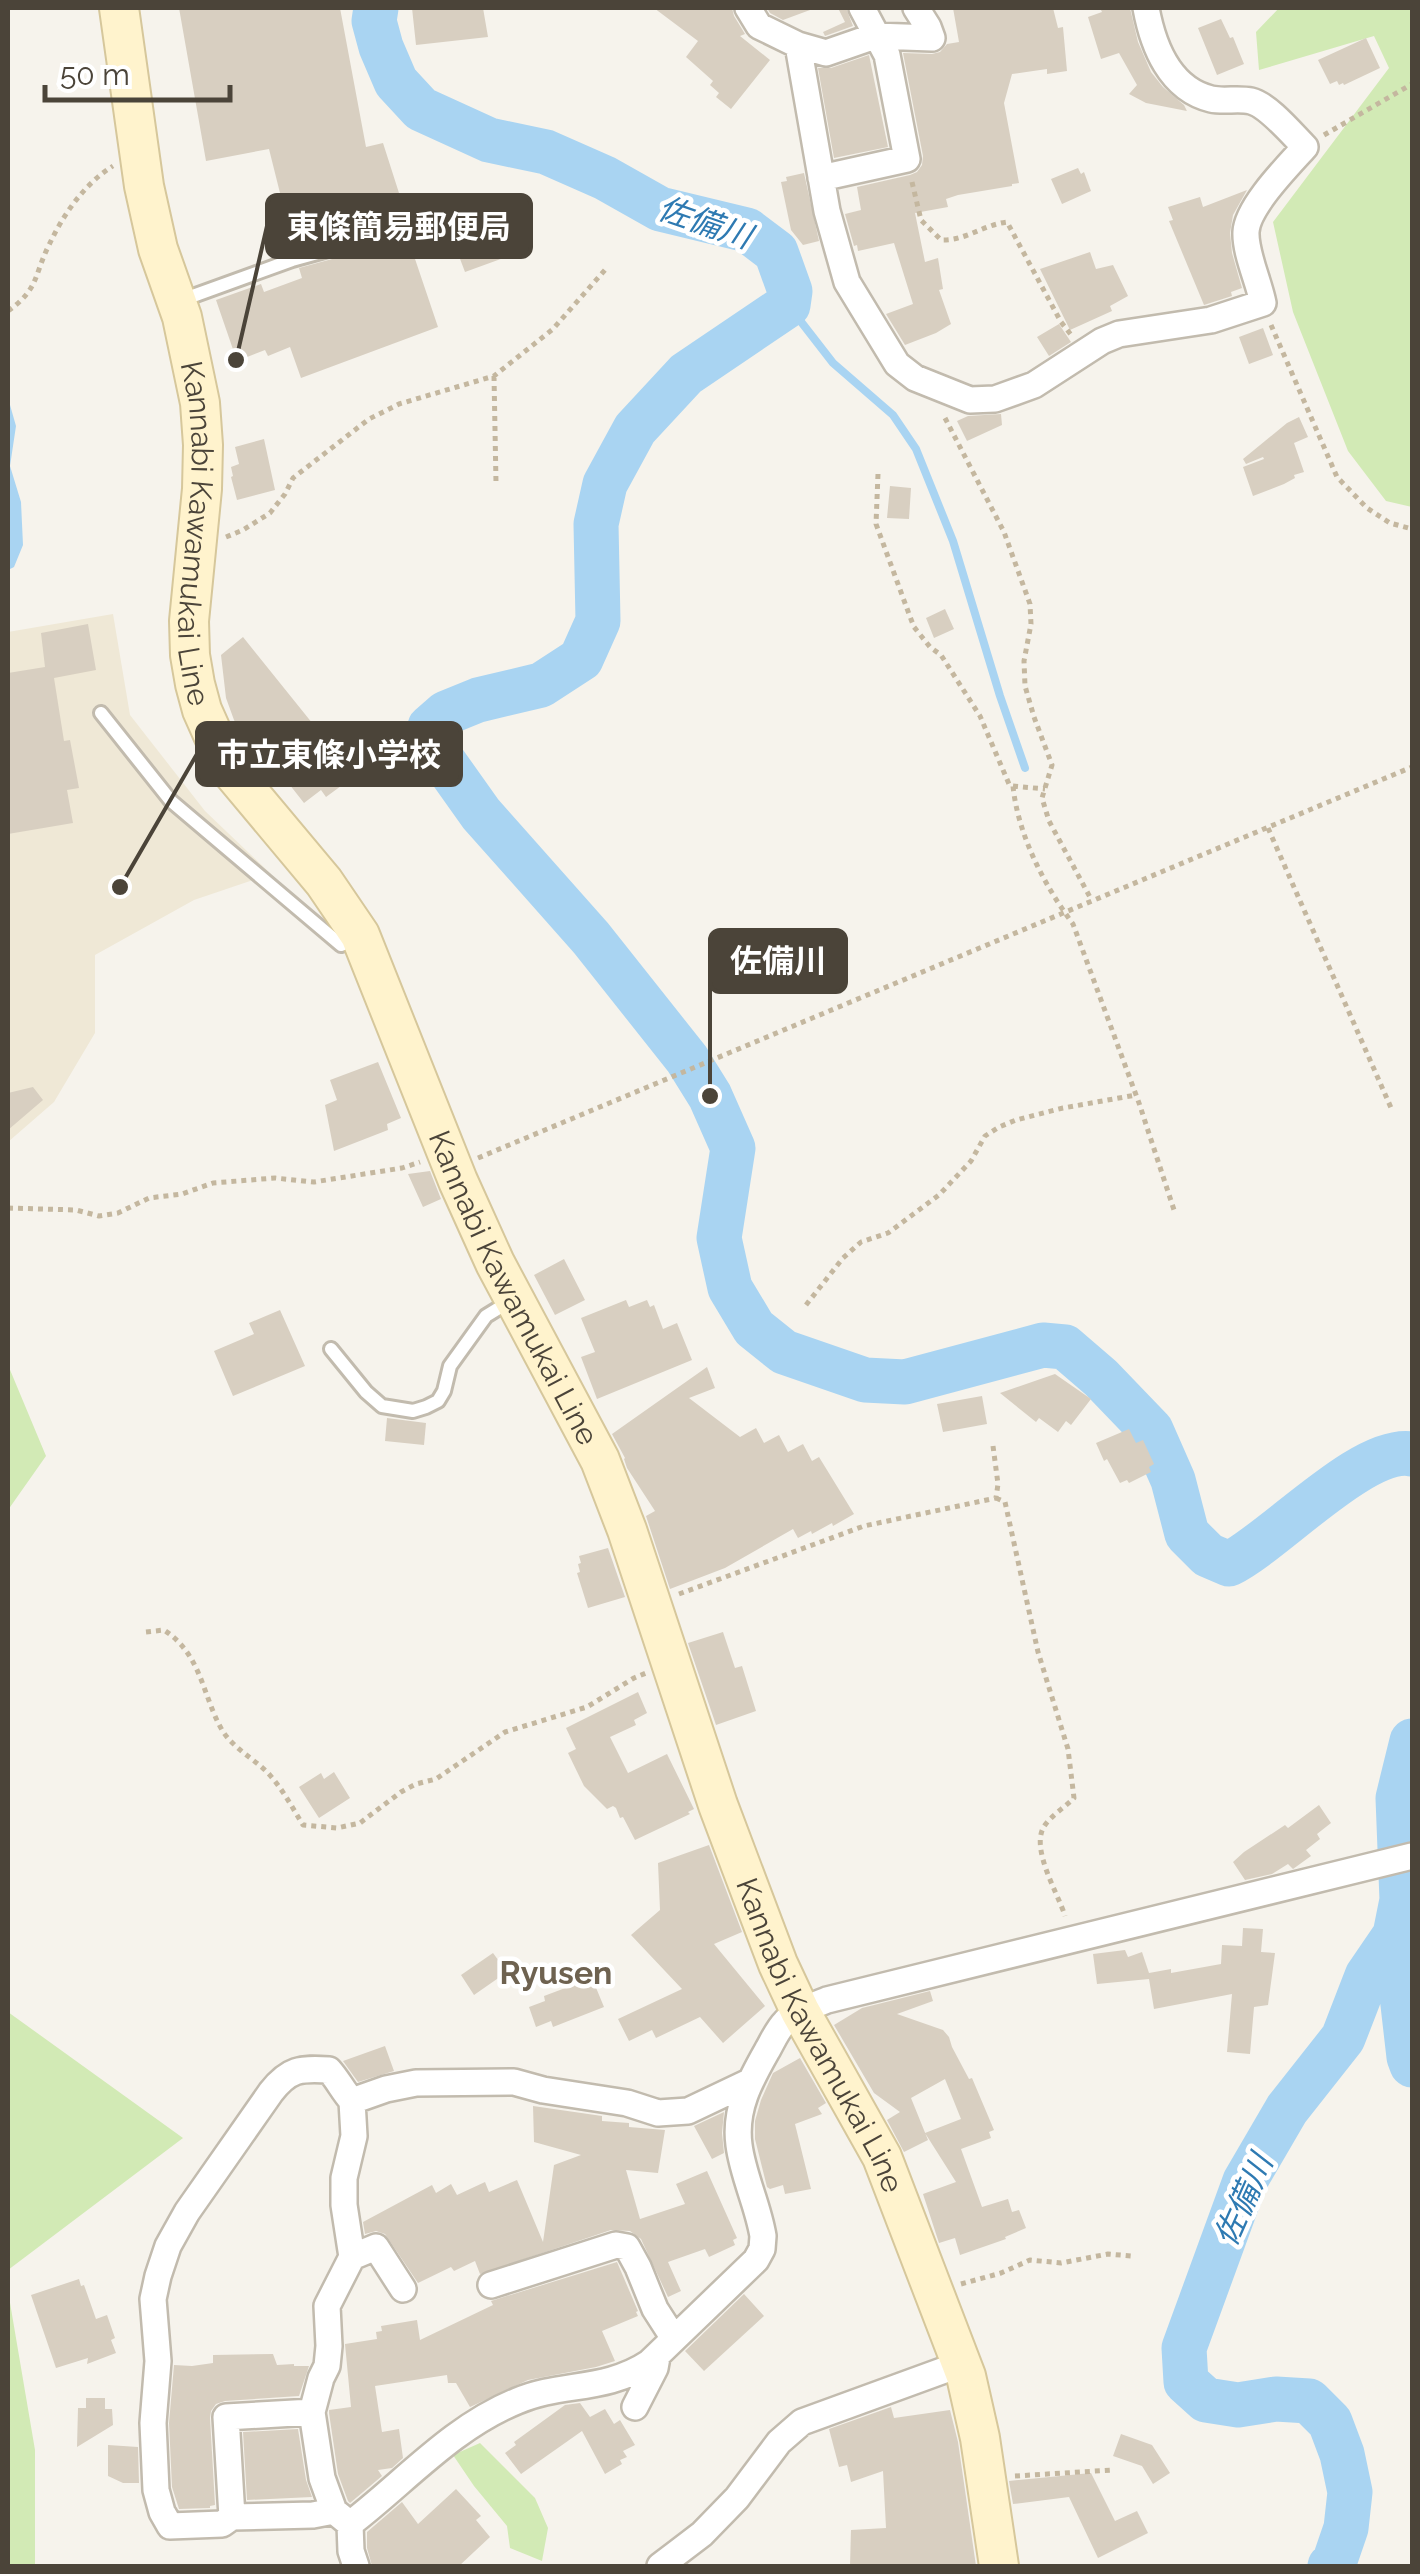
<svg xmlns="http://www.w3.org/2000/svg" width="1420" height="2574" viewBox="0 0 1420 2574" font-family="Raleway,'Noto Sans JP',sans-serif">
  <rect width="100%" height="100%" fill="#f6f3ec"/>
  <path fill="#efe8d6" d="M113,614l17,101 75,96 66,63 -77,26 -99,55v78l-41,69 -46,40v-510z"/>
  <path fill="#d2eab5" d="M1279,8h133v499l-26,-6 -38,-50 -55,-139 -20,-90 116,-154 -15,-32 -115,34 -3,-38z
    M8,1365l38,91 -38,54z
    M8,2012l175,126 -175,132z
    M8,2291l27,159v116h-27z
    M480,2443l55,55 13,30 -6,33 -32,-13 -3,-22 -33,-40 -21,-31z"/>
  <path fill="#a9d4f2" d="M8,398l8,28 -6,40 11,36 2,43 -9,22 -6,3z"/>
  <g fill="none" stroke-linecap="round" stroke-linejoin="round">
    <path stroke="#a9d4f2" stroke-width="8" d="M788,305l45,58 60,52 23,34 37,92 47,155 25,72"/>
    <path stroke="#a9d4f2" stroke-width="45" d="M376,8l-2,13 7,26 15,35 25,27 68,31 57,12 59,26 55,31 87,21 29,22 14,39 -2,14 -102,69 -51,55 -30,55 -9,40 2,97 -17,38 -40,26 -63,15 -32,13 -16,14 2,18 49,69 110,124 96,121 23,37 23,52 -14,90 11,50 24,40 30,24 81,28 40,2 138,-37 22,2 36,31 50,52 22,50 14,54 21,21 21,9c45,-22 134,-119 183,-110
      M1395,1935l14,122 3,8
      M1330,2566l4,-3 12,-35 4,-36 -8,-38 -12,-32 -21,-21 -33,-2 -38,6 -32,-5 -20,-18 -2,-34 61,-167 42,-72 56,-71 24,-62 28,-41 7,-35 -4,-102 14,-57"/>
  </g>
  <path fill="#d8cfc1" d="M179,8h161l26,139 17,-4 24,75 -113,31 -25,-100 -63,12z
    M412,8h48v2l23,-2 5,29 -72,8z
    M654,8h78l2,8 11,18 -5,2 30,24 -39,49 -15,-12 3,-4 -9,-8 3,-4 -27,-24 12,-16z
    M767,8h43v2l-27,10 -13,-7z
    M838,8h8l7,18 -28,10 -2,-4 22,-10z
    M953,8h100l5,20 5,-1 4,44 -20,3v-5l-35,5 -8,29 15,80 -7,1v2l-54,9 -12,4 2,8 -33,6 10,49 13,-4 5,31 -4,1 12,34 -15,9 -31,12 -19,-31 27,-10 -19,-61 -36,8 -1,-6 -3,1 -9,-32 16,-4 -4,-23 53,-12 7,-3 5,-7 1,-9 -20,-103 29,1 8,-2 7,-8 12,-2z
    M1100,8h30l8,34 13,30 12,15 21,18 3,6 -41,-8 -17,-9 8,-9 -18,-32 -18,6 -13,-42 14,-5z
    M1221,19l9,19 3,-1 11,27 -27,11 -19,-47z
    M1366,38l14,30 -36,17 -1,-2 -4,2 -2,-4 -7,3 -12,-24z
    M869,55l19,92 -54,11 -16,-90h13z
    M1078,168l3,6 3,-2 7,19 -29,13 -11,-25z
    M804,173l15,68 -16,4 -12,-15 -10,-48 6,-1 -1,-4z
    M1247,190l-14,25 -3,18 2,20 10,35 -11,4 1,4 -28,9 -35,-84 4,-1 -5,-13 32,-10 3,10z
    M498,227l11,29 -44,16 -11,-29z
    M413,237l4,14 -4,2 25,74 -137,51 -11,-31 -22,9 -3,-6 -28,11 -21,-61 45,-16 3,8 38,-14 -3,-10z
    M1090,252l6,17 17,-4 15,31 -18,10 2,5 -42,19 -30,-61z
    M1059,324l12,18 -22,14 -12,-19z
    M1263,328l10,27 -24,9 -10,-27z
    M1001,414l1,11 -35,16 -10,-20 11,-5z
    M1299,417l9,20 -14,6 10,29 -10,3 1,3 -11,6 -31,12 -10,-29 21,-8 -1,-2 -17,7 -3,-5 44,-36z
    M264,439l11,51 -38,10 -6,-23 2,-1 -2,-9 8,-3 -4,-17z
    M890,486l21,2 -2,31 -22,-1z
    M945,609l9,20 -20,9 -8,-20z
    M88,624l8,46 -42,8 10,63 6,-1 9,48 -12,2 6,33 -65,11v-161l37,-6 -4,-34z
    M243,637l82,102 -10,8 26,39 -15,11 -5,-7 -17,13 -37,-47 -11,1 -22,-37 -8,-22 -5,-43z
    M378,1062l23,56 -14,6 1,6 -54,21 -9,-46 12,-5 -7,-20z
    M33,1087l10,13 -35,30v-37z
    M430,1171l11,28 -18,8 -15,-33z
    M564,1259l21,41 -30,15 -21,-40z
    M626,1300l3,7 18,-7 3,7 4,-2 9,24 14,-6 15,37 -95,39 -16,-42 14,-5 -14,-34z
    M280,1310l25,56 -72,30 -19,-45 40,-17 -5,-11z
    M707,1367l8,21 -26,10 51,39 16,-9 8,15 15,-8 9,17 15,-8 9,17 7,-4 35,57 -21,12 -1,-3 -20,11 -1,-3 -13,7 -5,-9 -68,39 -55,21 -24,-73 9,-5 -28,-43 -3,-9 1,-1 -13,-24z
    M1055,1374l36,25 -20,26 -5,-4 -8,11 -19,-14 -3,4 -36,-29z
    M982,1396l5,28 -44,8 -6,-28z
    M387,1418l39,5 -2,22 -39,-4z
    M1129,1429l7,14 7,-3 11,24 -5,3 2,5 -22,11 -2,-3 -7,3 -13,-24 -3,2 -8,-18z
    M608,1548l17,49 -37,11 -11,-35 3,-1 -2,-8 3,-1 -2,-7z
    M723,1632l12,36 7,-2 14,45 -40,14 -28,-82z
    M638,1692l9,21 -13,7 2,5 -26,12 18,36 39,-19 27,55 -6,3 2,2 -55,26 -12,-23 -3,1 -4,-10 -3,-2 -6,3 -23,-23 -16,-33 8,-4 -10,-21z
    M334,1772l16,26 -31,20 -20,-31 22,-14 3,6z
    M1319,1805l12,18 -14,11 3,5 -14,11 5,6 -18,13 -5,-5 -16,10 -27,6 -12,-18 11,-10 41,-27 3,3z
    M709,1845l33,87 -28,12 51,62 -42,37 -23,-26 -44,21 -4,-8 -23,11 -11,-22 64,-30 -51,-54 29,-25 -2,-47z
    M1243,1928l20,1 -2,23 14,1 -7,52 -14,2 -4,47 -23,-2 5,-58 -78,15 -5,-30 -52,5 -4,-30 32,-4 3,7 14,-5 7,21 22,-4v4l50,-9 1,-19 20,1z
    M493,1953l14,19 -33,23 -13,-20z
    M592,1978l12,29 -51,20 -2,-6 -15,6 -7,-20 16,-6 -1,-5z
    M930,1991l3,10 -36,13 46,16 6,7 3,10 17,32 3,-1 22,52 -5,2 2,6 -30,11 21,58 26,-8 4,13 7,-2 7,18 -21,9 1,2 -46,16 -5,-17 -16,5 -16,-49 33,-12 -31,-49 36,-14 -16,-40 -34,19 17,42 -24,12 -17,-32 13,-8 -26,-19 -40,-68 28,-17z
    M385,2046l9,25 -36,11 -15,-21z
    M800,2058l26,45 -8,5 4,6 -27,10 16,65 -26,5 -2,-9 -13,4 -3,-2 -12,-48v-18l6,-21 12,-27z
    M533,2106l69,10v5l27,2v4l36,3 -7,43 -32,-3 14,49 45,-15 -9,-20 31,-13 30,67 -4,2 2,5 -26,12 -4,-8 -37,13 13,29 -13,6 -27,-58 -11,-8 -19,-1 -131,44 -5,-13 -21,10 -3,-4 -33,16 -33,-49 -9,-3 -11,3 -2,-12 69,-37 4,8 15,-9 6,11 28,-13 4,10 28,-12 26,62 11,-77 27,-10 -47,-13z
    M724,2112l-2,21 2,20 -12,6 -18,-33z
    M617,2262l21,49 -2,1 2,4 -36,15 13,30 -19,6 -68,13 -58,27 -14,-24h-8l-1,-8 -72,11 7,46 17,-3 4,29 -11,10 -14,2 4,6 -32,27 -2,-2 -10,-27 -9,-61v-3l22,-3 -6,-63 32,-5 -1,-7 6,-1 -1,-5 36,-6 3,20 73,-35 -2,-4z
    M79,2279l2,7 3,-1 12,34 11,-4 8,23 -4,2 5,13 -29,11 1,-6 -32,10 -25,-73z
    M744,2294l20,22 -60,55 -19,-20z
    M273,2354l4,11 17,-1v2h15l-10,30 -74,5 -9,3 -5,7 -1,7 5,87 -5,1v2l-31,1 -7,-22 -3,-64 5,-58 18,1 21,-3v-8z
    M86,2398h19v11h7l1,16 -36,22 1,-39h8z
    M580,2403l10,14 15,-8 9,15 6,-4 15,25 -12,6 4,6 -7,3 2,4 -17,10 -23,-43 -61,43 -16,-21 11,-8 -2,-3 51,-37z
    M891,2407l3,11 56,-8 8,32 18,124h-126l1,-36 35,-2 -3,-57 -32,11 -4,-17 -8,2 -10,-38z
    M298,2429l8,51 6,17 -65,3 -4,-68z
    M1121,2434l31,11 18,28 -17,11 -11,-18 -29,-10z
    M108,2445l30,2 1,36h-16l-15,-7z
    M1091,2473l24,48 22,-10 11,22 -50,25 -29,-61 -56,7 -4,-23z
    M456,2489l25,27 -5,4 14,17 -31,29h-87l-5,-18v-16l35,-30 16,22z"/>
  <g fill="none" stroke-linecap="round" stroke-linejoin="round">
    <g stroke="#c2bbae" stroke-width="18">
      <path id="lane" d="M179,301l113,-41 171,-47
        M101,713l70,88 170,144 17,-8
        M331,1349l35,43 16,14 31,5 13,-4 12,-6 6,-10 6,-25 36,-50 26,-16"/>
    </g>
    <g stroke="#c2bbae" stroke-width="30">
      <path id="street" d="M748,8l11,18 39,19 28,8 49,-17 57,2 -4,-11 -12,-19
        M798,45l29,166 20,71 50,82 18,14 55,22 25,-1 39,-14 68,-44 17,-7 92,-14 52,-17c-4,-21 -18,-50 -17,-71 1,-25 42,-66 59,-85 -13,-13 -37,-42 -54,-46 -13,-3 -27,1 -40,-2 -41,-10 -58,-53 -65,-91
        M821,178l86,-19 -20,-104 -25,-47
        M352,2101l34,-12 30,-6 98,-1 29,8 84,13 31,10 30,-2 61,-29
        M352,2257l24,-10 27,42
        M491,2285l125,-40 11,2 11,20 17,42 18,28
        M635,2407l20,-39 2,-11
        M334,2511l-21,4 -81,2 -10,7 -52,2 -8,-14 -6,-22 -3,-67 5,-62 -5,-62 5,-23 10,-30 19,-34 84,-120c18,-23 29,-24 58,-22 9,10 14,21 23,31l2,35 -10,42v27l8,52 -25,49 2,40 -2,20 -6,12 -9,34 10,66 12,33 16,13
        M232,2517l-6,-100 86,-5
        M350,2524c55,-42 101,-96 167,-123 44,-19 88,-9 132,-38l107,-103 6,-11 1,-13c-5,-31 -20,-60 -24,-91 -5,-37 12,-66 29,-96 5,-9 10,-20 17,-27 10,-11 28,-16 42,-22l585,-144
        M350,2524l1,27 5,15
        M660,2566l42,-32 35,-36 42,-56 23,-20 159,-58"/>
    </g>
    <g stroke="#d6c79b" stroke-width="42">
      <g id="secondary">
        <path id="s1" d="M119,8l25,178 14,63 24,68 18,86 3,42 -1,44 -13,132 1,34 5,29 7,26 25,56 97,116 36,53 98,246 37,82 105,197 27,70 91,275 60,159 22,47 82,146 84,219 14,62 19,128"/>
      </g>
    </g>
    <path stroke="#c4b79f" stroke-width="5" stroke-dasharray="5 5" stroke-linecap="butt" d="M1324,135l88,-51
      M912,182l9,38 20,20c24,1 42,-15 66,-18l54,100 11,14
      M8,311c31,-22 26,-36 41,-66 14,-30 35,-61 64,-79
      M1271,325l66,152 30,31 23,15 22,6
      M494,376l2,107
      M945,418l59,114 26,72 1,20 -7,37 1,25 9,31 18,48 -10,33 7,23 42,78
      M878,474l-2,50 33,90 5,13 16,20 11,8 39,61 29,68 4,2c5,49 31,99 60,138l66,179 36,110
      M226,537l17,-7 27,-17 15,-19 8,-16 76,-59 30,-15 95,-28 59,-47 52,-59
      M1013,786l32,3
      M1268,828l124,282
      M478,1158l934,-391
      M8,1208l68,2 23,6 19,-3 31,-15 33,-4 31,-11 62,-5 39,4 88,-14 18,-6
      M806,1305l37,-47 18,-16 27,-9 51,-38 32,-34 14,-25 14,-9 17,-7 47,-12 73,-13
      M993,1446l5,38 -2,14
      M996,1498l9,4 33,150 30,97 6,49c-9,9 -22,17 -29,27 -16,22 13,68 20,91
      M679,1594l185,-68 132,-28
      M146,1632l18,-2c38,25 38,65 58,100 11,18 31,28 46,43 14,15 24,34 35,52l34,3 23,-5 41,-31 15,-8 20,-5 69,-47 82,-25 47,-29 12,-5
      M961,2284l40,-11 29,-13 31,3 47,-9 23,2
      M1015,2476l98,-6"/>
    <use href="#lane" stroke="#fff" stroke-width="12"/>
    <use href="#street" stroke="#fff" stroke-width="25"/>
    <use href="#secondary" stroke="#fff3cd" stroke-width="38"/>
  </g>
  <g text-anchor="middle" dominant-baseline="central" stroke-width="9" stroke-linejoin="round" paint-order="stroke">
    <g font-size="30" fill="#4b4439" stroke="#fff">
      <text stroke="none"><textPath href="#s1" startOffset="535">Kannabi Kawamukai Line</textPath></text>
      <text stroke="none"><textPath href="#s1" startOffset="1375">Kannabi Kawamukai Line</textPath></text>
      <text stroke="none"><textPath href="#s1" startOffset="2185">Kannabi Kawamukai Line</textPath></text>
    </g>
    <g font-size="32" font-style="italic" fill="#2e7ab2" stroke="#fff">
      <text transform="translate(705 222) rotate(19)">佐備川</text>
      <text transform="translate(1243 2200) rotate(-66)">佐備川</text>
    </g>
    <g font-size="32" font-weight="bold" fill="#6e6250" stroke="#fff">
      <text x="556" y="1972">Ryusen</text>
    </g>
  </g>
  <path fill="none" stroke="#4b4439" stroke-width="4" d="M236 360L267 226M120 887L197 754M710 1096L710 961"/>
  <g fill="#4b4439" stroke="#fff" stroke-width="4">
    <circle cx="236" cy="360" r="10"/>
    <circle cx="120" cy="887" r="10"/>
    <circle cx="710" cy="1096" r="10"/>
  </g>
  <g fill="#4b4439" stroke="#4b4439" stroke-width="4">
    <rect x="267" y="195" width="264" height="62" rx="10"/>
    <rect x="197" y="723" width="264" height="62" rx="10"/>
    <rect x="710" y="930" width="136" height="62" rx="10"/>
  </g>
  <g font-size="32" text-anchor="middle" font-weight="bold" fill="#fff">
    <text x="399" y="238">東條簡易郵便局</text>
    <text x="329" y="766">市立東條小学校</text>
    <text x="778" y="972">佐備川</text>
  </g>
  <rect width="1420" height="2574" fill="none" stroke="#4b4439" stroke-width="20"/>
  <path d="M45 85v15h185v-15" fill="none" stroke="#4b4439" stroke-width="5"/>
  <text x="60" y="85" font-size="30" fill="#4b4439" stroke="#ffffff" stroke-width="8" paint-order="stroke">50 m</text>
</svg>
